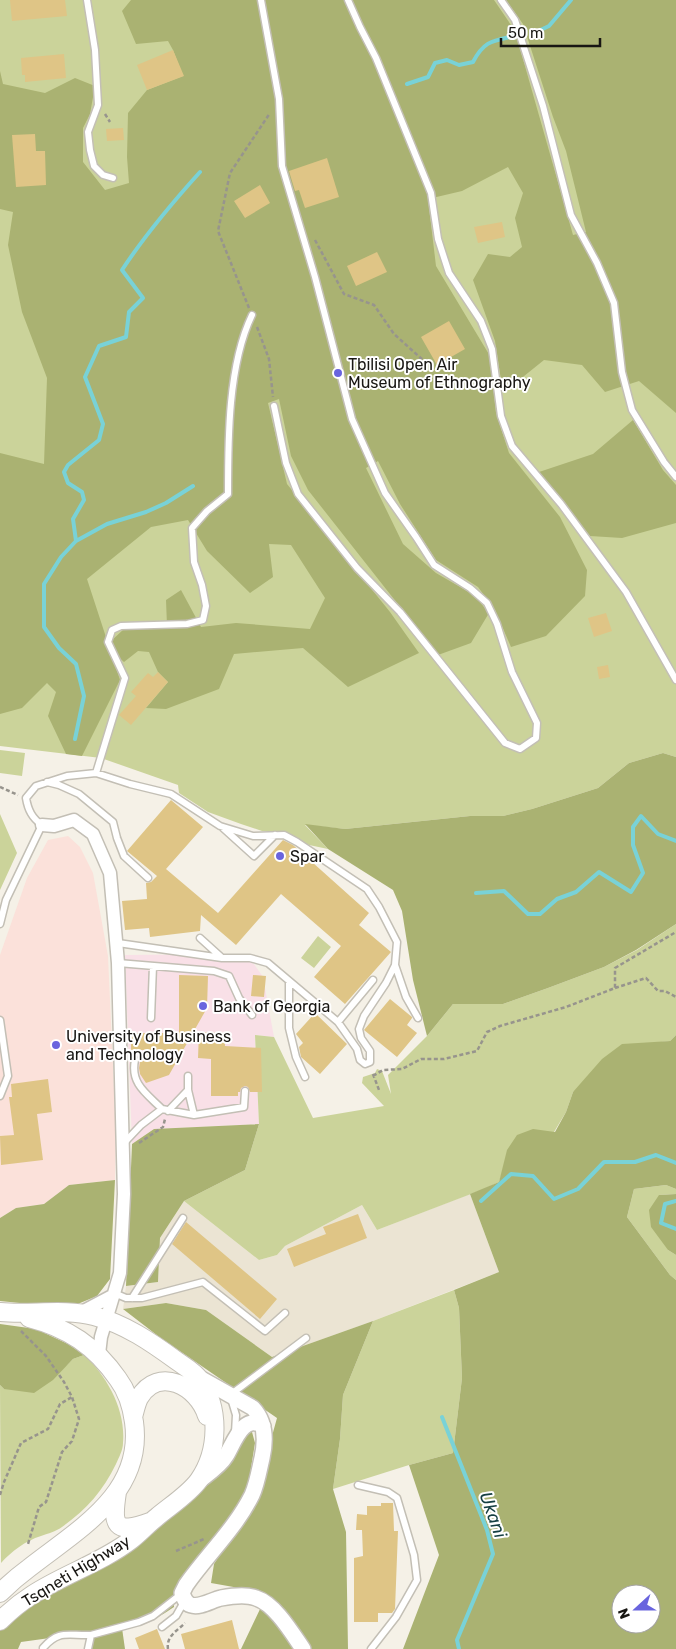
<svg xmlns="http://www.w3.org/2000/svg" width="676" height="1649" viewBox="0 0 676 1649" font-family="Rubik,sans-serif">
  <rect width="100%" height="100%" fill="#f5f1e7"/>
  <path fill="#f9e0e7" d="M233,954l21,10 9,13 11,60 -19,-2 4,89 -105,5 -22,15 -7,-189z"/>
  <path fill="#ebe4d3" d="M470,1194l29,78 -126,49 -101,36 -66,-47 -40,-7 -43,6 3,-23 32,-4 2,-44 24,-37 75,59 18,-5 8,-9 77,-41 15,25z"/>
  <path fill="#fbe1da" d="M68,836l12,11 13,26 15,83 8,177 -1,47 -46,5 -25,19 -28,4 -16,10v-263l27,-77 21,-38z"/>
  <path fill="#cbd39a" d="M0,0h676v757l-13,-4 -34,10 -31,25 -66,21 -29,7h-33l-125,13 -40,-4 23,24 -19,-4 -23,-13 -24,-1 -21,-7 -33,-12 -29,-19 -1,-8 -77,-27 -101,-12z
    M0,750l25,3 -3,23 -22,-3z
    M0,814l17,39 -17,37z
    M676,924v111l-6,6 -18,2 -79,49 -7,20 -12,20h-2l-48,35 -5,15 -15,7 -107,41 -15,-25 -77,41 -8,9 -18,5 -75,-59 61,-31 14,-46 -4,-89 19,2 39,81 71,-12 -22,-23 1,-6 12,-4 2,-4 5,2 9,23 -3,-19 39,-39 26,-32h50l45,-16 56,-21 33,-17z
    M318,936l13,11 -17,21 -13,-10z
    M666,1185l10,4v5l-17,1 9,55 8,5v25l-6,-5 -43,-58 7,-28z
    M454,1290l5,18 3,70 -9,75 -44,12 -76,24 7,-50 3,-44 30,-74z
    M84,1355c23,21 42,55 39,88 0,7 -4,14 -7,21 -13,27 -30,46 -54,63 -7,5 -13,6 -21,9 -16,5 -29,15 -40,27l-1,-178 4,4 63,-24 6,-6z"/>
  <path fill="#aab272" fill-rule="evenodd" d="M131,0h363l21,31 58,204 13,-3 -20,-81 -13,-34 -30,-93 -17,-24h170v413l-37,-32 -34,11 -23,-27 -38,-5 -41,33 -8,-52 -22,-61 15,-26 22,3 12,-10 -7,-29 8,-25 -15,-26 -46,24 -34,8 8,67 54,90 6,57 13,40 51,64 27,53 -2,26 -39,40 -35,11 -16,-37 -17,-23 -42,-27 -36,-56 -22,-43 -12,7 37,76 33,29 38,22 15,18 -18,30 -33,12 -130,-165 -17,-34 -12,-57 -11,4 19,81 103,128 29,41 -71,34 -45,-39 -69,6 -15,35 -53,20 -20,-1 22,-26 -10,-10 -9,-20 -11,-1 -14,11 -8,-7 -5,-14 13,-12 43,-3 -1,-26 15,-10 20,37 35,-4 74,6 15,-31 -34,-53 -22,-1 4,33 -23,16 -43,-42 -19,-31 -37,7 -64,52 33,101 -38,76 -16,-2 -18,-38 8,-24 -9,-9 -25,25 -22,6v-261l44,11 3,-86 -25,-66 -14,-67 5,-33 -13,-3v-138l3,13 42,9 30,-15 20,8 -5,28 -7,14v34l22,28 24,-7 -2,-26 1,-44 19,-23 36,-14 -10,-26 -5,-9 -32,3 -14,-33z
    M633,420l30,50 13,15v38l-54,15 -32,-2 -51,-64 54,-18z
    M663,753l13,4v167l-40,26 -32,17 -56,21 -45,16h-50l-26,32 -14,-56 -11,-69 -9,-21 -65,-41 -23,-25 40,5 125,-13h33l29,-7 66,-21 31,-25z
    M676,1035v154l-10,-4 -32,4 -7,28 43,58 6,5v369h-273l36,-94 -30,-90 44,-12 9,-75 -3,-70 -5,-18 45,-18 -29,-78 29,-12 8,-32 10,-15 16,-6 22,3 11,-20 7,-20 29,-33 20,-15 48,-3zM621,1594h30v30h-30z
    M259,1124l-14,46 -61,31 -24,37 -2,44 -32,4 6,-142 22,-15z
    M115,1180l-5,99 -13,17 -29,12 -68,-7v-83l16,-10 28,-4 25,-19z
    M676,1194v61l-8,-5 -17,-23 -2,-17 10,-15z
    M166,1303l40,7 66,47 101,-36 -30,74 -3,44 -7,50 13,43 2,117h-38l-18,-26 -31,-31 -50,-9 3,-19 40,-63 23,-83 -119,-82 -35,-27z
    M0,1324l36,5 32,15 16,11 -11,4 -20,21 -19,13 -30,-4 -4,-4z
    M247,1424l5,8 3,11 -8,50 -73,101v13c-19,13 -30,18 -52,21l3,21h-35l-4,-16 -65,9 -3,7h-18v-18l11,-16 99,-55 45,-30 36,-35z
    M261,1607l16,13 21,29h-57z"/>
  <g fill="none" stroke-linecap="round" stroke-linejoin="round">
    <path stroke="#79d2d7" stroke-width="4" d="M534,33l15,-7 22,-26
      M407,84l21,-7 7,-14 12,-3 12,5 14,-3c11,-21 19,-21 41,-26
      M76,541l31,-17 39,-12 20,-9 27,-17
      M75,739l9,-43 -8,-32 -17,-16 -15,-21v-43l17,-27 15,-16 -3,-22 11,-19 -2,-8 -14,-9 -4,-11 4,-7 31,-25 4,-16 -18,-47 14,-31 27,-9 3,-25 14,-14 -21,-28c23,-35 50,-67 78,-98
      M476,893l28,-2 24,23h12l17,-15 19,-7 23,-20 32,20 12,-19 -10,-28v-18l8,-11 17,18 18,7
      M481,1201l30,-27 22,2 21,23 24,-10 26,-27h31l21,-7 20,8
      M676,1201l-11,3 -4,19 15,6
      M442,1417l45,113 6,24 -36,86 2,9"/>
  </g>
  <path fill="#dfc586" d="M10,0h55l2,16 -55,5z
    M173,50l11,26 -37,14 -10,-25z
    M64,54l2,24 -41,4v-7h-3l-1,-17z
    M123,128l1,12 -17,1 -1,-12z
    M35,134l1,17h9l1,34 -30,2 -4,-52z
    M327,158l12,39 -34,11 -6,-18 -4,1 -6,-20z
    M260,185l10,18 -25,15 -11,-17z
    M502,222l3,15 -27,6 -4,-16z
    M377,252l10,20 -31,14 -9,-20z
    M449,321l16,28 -28,16 -16,-28z
    M606,613l6,18 -18,6 -6,-19z
    M608,665l2,12 -11,2 -2,-12z
    M158,672l10,10 -37,43 -12,-10 17,-19 -5,-4 17,-19 5,4z
    M171,800l32,27 -37,42 52,44 65,-73 10,5 76,68 -10,12 32,27 -46,52 -31,-27 27,-31 -60,-52 -45,51 -35,-30 -1,16 -50,6 -1,-9 -24,2 -3,-29 25,-2 -1,-16 5,-1 6,-6 -30,-25z
    M179,975l29,1 -1,32 -38,67 -23,8 -6,-9 -1,-6 1,-6 8,-12h-17v-17h48z
    M253,975l13,1 -2,21 -13,-1z
    M390,999l22,18v1l-5,7 10,8 -20,24 -33,-27z
    M315,1013l32,31 -27,30 -19,-17 -2,-10 4,-4 -7,-9z
    M199,1032l26,1v13l36,2 1,44h-12l-2,-5 -3,-1 -4,2 -1,4h-2v4h-27v-37l-13,-1z
    M48,1079l4,33 -15,2 6,46 -42,5 -1,-29 14,-1 -5,-38h3l-1,-13z
    M358,1214l9,24 -73,29 -7,-18 39,-15 -3,-7z
    M186,1222l91,77 -17,20 -88,-75z
    M381,1503h12l1,28h4l-3,78 -3,4h-14v9h-24v-64l9,-2 -1,-26h-6l1,-16 10,1v-9h14z
    M232,1620l7,29h-54l-4,-15z
    M157,1629l8,20h-26l-4,-11z"/>
  <g fill="none" stroke-linecap="round" stroke-linejoin="round">
    <g stroke="#c3bfb5" stroke-width="9">
      <path id="service" d="M87,0l8,50 3,55 -10,27 2,18 4,16 9,9 10,3
        M261,0l18,99 3,67 33,111 37,142 33,74 31,44 18,28 36,23 17,15 10,21 15,48 25,51 -1,15 -16,11 -15,-6 -105,-131 -43,-44 -59,-74 -12,-31 -12,-57
        M348,0l12,27 16,31 55,135 7,46 11,34 32,48 11,28 9,67 11,30 49,58 65,88 50,88
        M501,0l14,20 28,86 28,109 26,48 17,40 8,69 10,38 32,52 12,15
        M96,773l29,-95 -17,-36 4,-12 9,-4 66,-2 16,-4 3,-14 -4,-21 -8,-23 -2,-34 15,-17 21,-17c0,-55 0,-129 24,-179
        M47,782l12,3 20,9 34,28 4,16 7,18 24,22
        M223,828l31,28 21,-21
        M0,924l6,-24 36,-75c-10,-7 -14,-15 -16,-27l10,-12 31,-10 29,-3 34,11 41,10 49,32 33,10 31,-1 13,7 70,47 12,18 18,35 -2,23 -9,18 -22,33 -5,13 2,9 9,13v11l-5,2 -5,-4 -3,-11 -19,-27 -70,-59 -18,-5h-28l-104,-15
        M200,938l21,19
        M118,963l96,8 15,5 10,22 13,17
        M395,965l11,32 12,21
        M289,981v47l7,29 9,20
        M151,1018l2,-52
        M0,1020l8,56 -8,20
        M338,1022l35,-42
        M135,1060c-5,24 12,34 27,49
        M188,1076v14l6,25
        M168,1111l20,-21
        M124,1143l17,-18 21,-16 32,6 50,-8 1,-16
        M114,1293l12,5h16l61,-16 62,49 20,-18
        M132,1298l51,-80
        M235,1433l1,-18 -6,-20 76,-57
        M358,1485l30,7 9,6 17,57 3,25 -21,37 -25,32
        M162,1627l14,-11 8,-14
        M43,1648c16,-19 25,-12 48,-13
        M88,1649l3,-14 48,-13 14,-6 28,-22"/>
    </g>
    <g stroke="#c3bfb5" stroke-width="15">
      <path id="minor" d="M42,825l12,1 20,-6 19,14 17,39 8,90 6,231 -4,79 -19,64 -2,17
        M80,1313l34,-18"/>
    </g>
    <g stroke="#c3bfb5" stroke-width="18">
      <path id="tertiary" d="M198,1377l55,31c13,14 13,32 9,50 -3,13 -5,26 -10,37 -17,34 -45,60 -66,90l-4,8c2,5 3,10 9,12 9,3 21,-5 30,-7 11,-2 25,-4 35,0 19,6 36,35 47,51
        M200,1480c9,-7 20,-14 26,-24 8,-13 17,-43 37,-30"/>
    </g>
    <g stroke="#c3bfb5" stroke-width="20">
      <path id="secondary" d="M0,1312c31,3 64,-4 94,4 31,8 57,26 83,45 7,5 18,11 23,19 20,28 19,71 -1,100 -10,14 -29,26 -42,37 -9,7 -17,16 -26,23 -30,23 -67,34 -99,55 -11,7 -22,16 -32,26
        M133,1417c2,-7 3,-13 6,-19 19,-33 59,-12 68,18
        M117,1492c-5,33 -3,43 33,30
        M0,1593c9,-9 18,-17 29,-25 48,-38 115,-74 105,-146 -2,-15 -7,-31 -16,-43 -23,-33 -50,-51 -89,-61"/>
    </g>
    <path stroke="#97948d" stroke-width="2.5" stroke-dasharray="4 2.5" stroke-linecap="butt" d="M105,114l5,8
      M315,240l29,54 30,11 20,29 30,27
      M249,308l-31,-77 12,-58 40,-60
      M257,327l12,32 4,38
      M0,787l18,8
      M615,988l31,-10 12,13h7l11,6
      M373,1074l6,16
      M373,1076l10,-6 19,-1 19,-10h23l33,-8 10,-19 13,-6 66,-19 49,-19v-20l61,-36
      M139,1143l24,-16 2,-8
      M21,1331l25,25 18,26 8,15 7,22 -7,22 -10,11 -16,50 -7,5 -11,37
      M0,1495l4,-13 17,-39 27,-14 12,-25 12,-7
      M176,1551l28,-12
      M168,1649c-2,-13 9,-18 17,-26"/>
    <use href="#service" stroke="#fff" stroke-width="6"/>
    <use href="#minor" stroke="#fff" stroke-width="12"/>
    <use href="#tertiary" stroke="#fff" stroke-width="15"/>
    <use href="#secondary" stroke="#fff" stroke-width="18"/>
  </g>
  <g fill="#6964de" stroke="#fff" stroke-width="2">
    <circle cx="338" cy="373" r="5"/>
    <circle cx="280" cy="856" r="5"/>
    <circle cx="203" cy="1006" r="5"/>
    <circle cx="56" cy="1045" r="5"/>
  </g>
  <g text-anchor="middle" dominant-baseline="central" stroke-width="4" stroke-linejoin="round" paint-order="stroke">
    <g font-size="16" fill="#181613" stroke="#fff" text-anchor="start">
      <text x="348" y="364">Tbilisi Open Air<tspan x="348" dy="18">Museum of Ethnography</tspan></text>
      <text x="290" y="856">Spar</text>
      <text x="213" y="1006">Bank of Georgia</text>
      <text x="66" y="1036">University of Business<tspan x="66" dy="18">and Technology</tspan></text>
    </g>
    <g font-size="16" fill="#181613" stroke="#fff">
      <text transform="translate(76 1571) rotate(-31)">Tsqneti Highway</text>
    </g>
    <g font-size="18" font-style="italic" fill="#153f42" stroke="#fff">
      <text transform="translate(493 1515) rotate(70)">Ukani</text>
    </g>
  </g>
  <g transform="translate(636 1609) rotate(249)"><circle r="24" fill="#ffffff" stroke="#a3a2a1"/>
  <path d="M0-4L9 19L0 12L-9 19Z" fill="#6964de"/>
  <text y="-8" font-size="14" font-weight="bold" text-anchor="middle" fill="#181613">N</text>
  </g>
  <path d="M501 38v8h99v-8" fill="none" stroke="#181613" stroke-width="2.5"/>
  <text x="508" y="38" font-size="15" fill="#181613" stroke="#ffffff" stroke-width="4" paint-order="stroke">50 m</text>
</svg>
